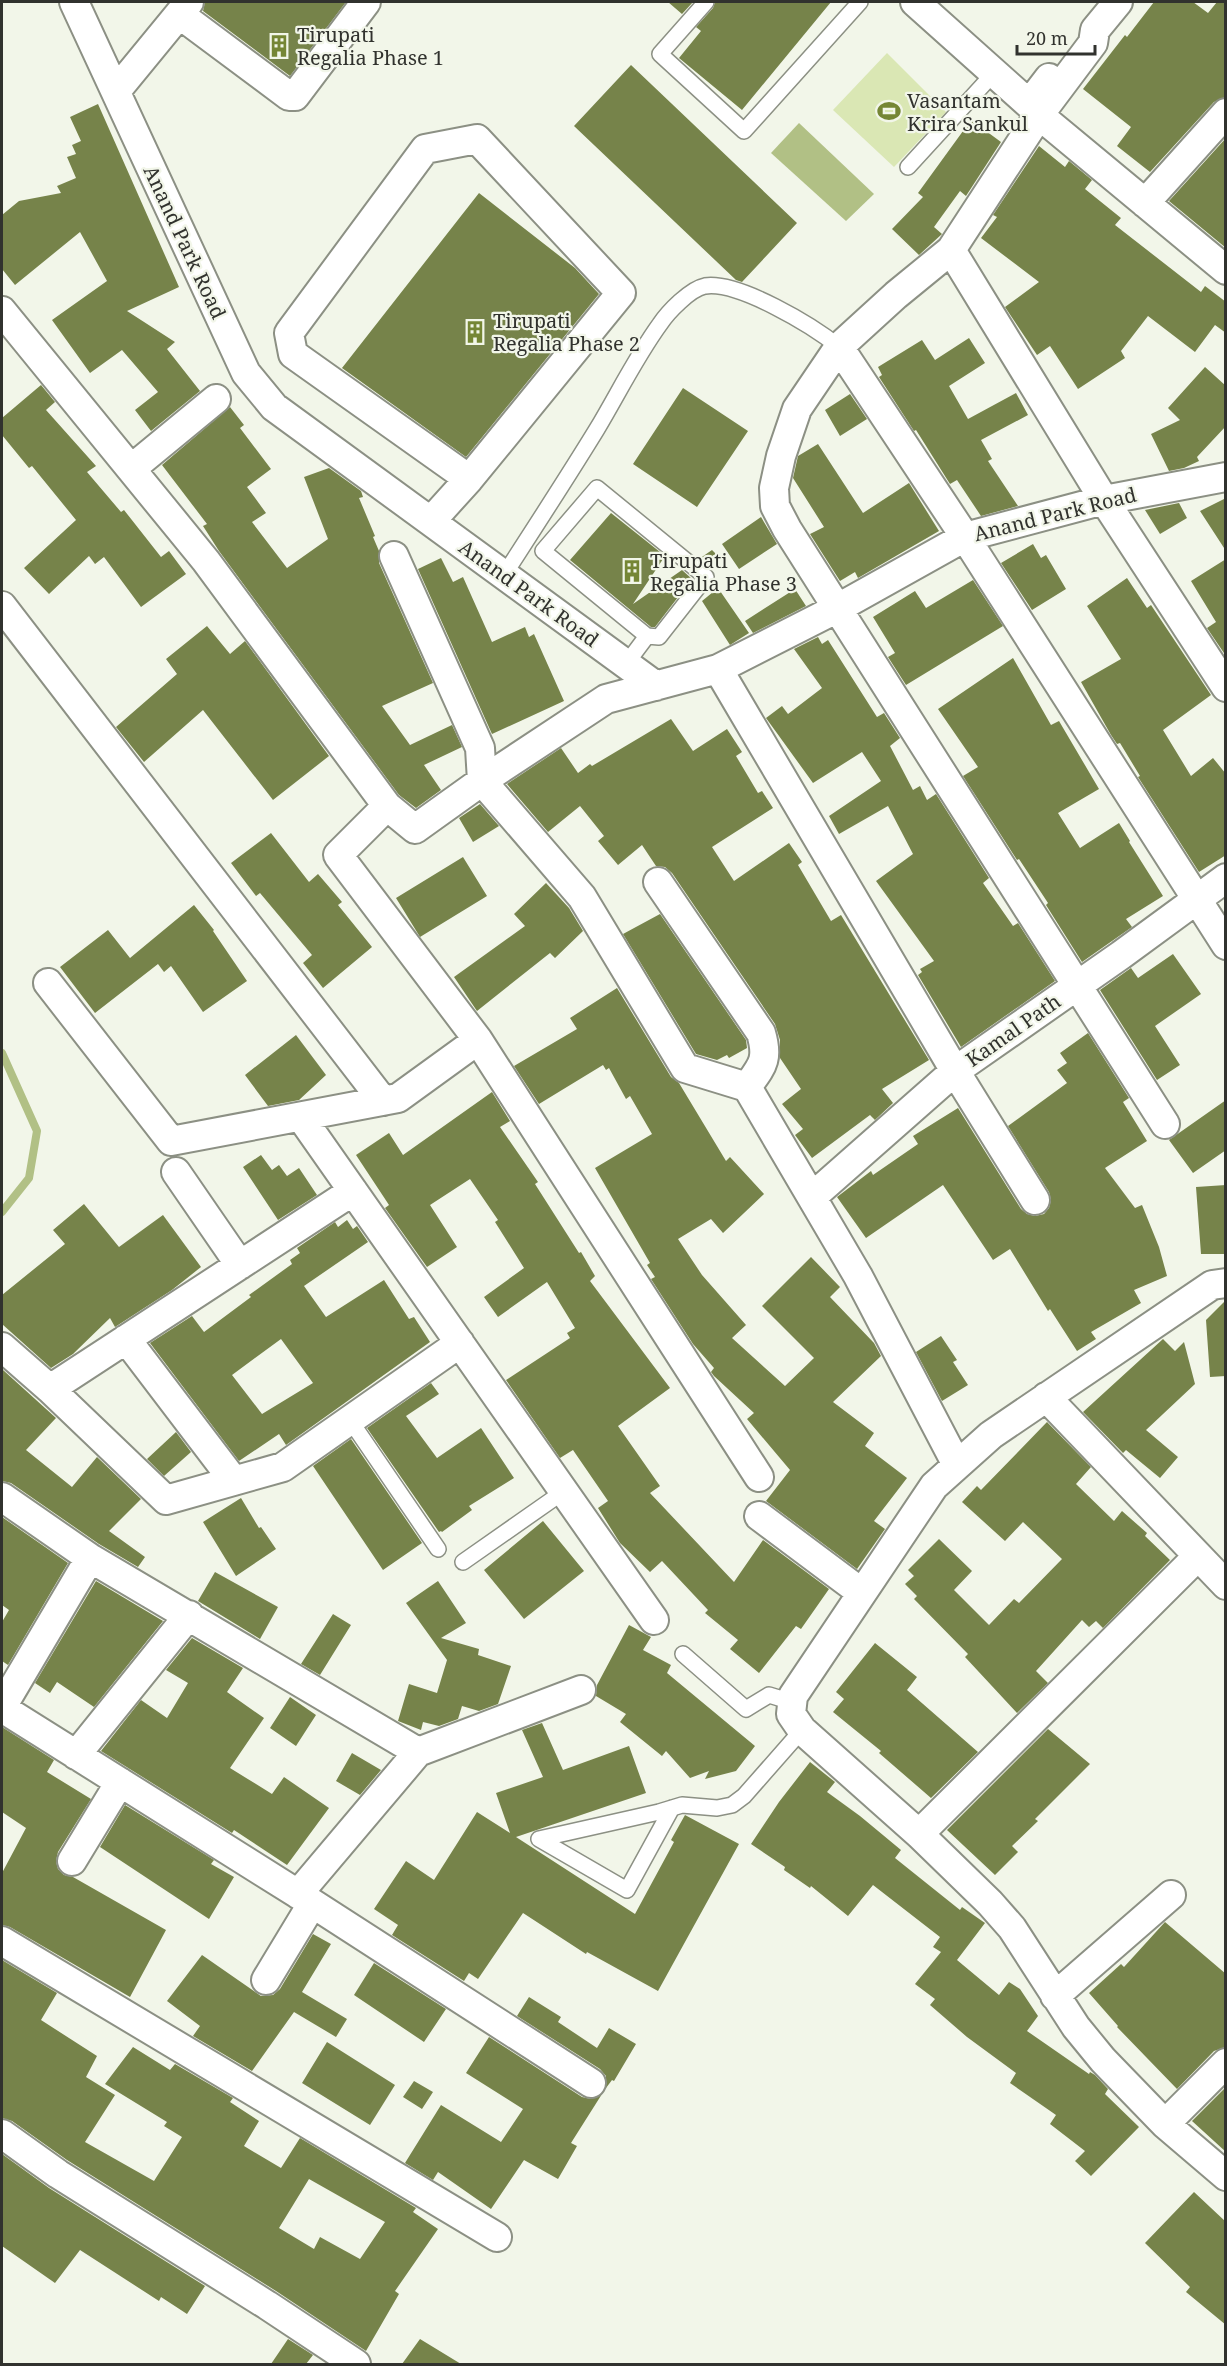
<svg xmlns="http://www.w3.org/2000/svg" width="1227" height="2366" viewBox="0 0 1227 2366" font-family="'Noto Serif',serif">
  <rect width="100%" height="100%" fill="#f2f6e9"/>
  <path fill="#dae7b4" d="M887,53l59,59 -52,55 -61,-57z"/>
  <path fill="#b1c085" d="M799,123l75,71 -28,27 -75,-68z"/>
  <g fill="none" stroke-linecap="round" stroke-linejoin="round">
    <path stroke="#b1c085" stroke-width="8" d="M2,1053l35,78 -8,47 -27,34"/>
  </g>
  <path fill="#76834a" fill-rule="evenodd" d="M205,2h141l-56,74 -87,-65z
    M668,2h25l-11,12z
    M715,2h116l-89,108 -63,-52 22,-27 -5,-4 17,-19z
    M1154,2h39l15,11 9,-11h9v95l-12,5 -64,70 -33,-26 14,-19 -48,-38 42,-54 2,2z
    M631,65l166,158 -55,59 -6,-2 -162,-154z
    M98,104l81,183 -52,24 48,31 -8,7 33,42 -49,40 -16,-21 23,-18 -36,-42 -32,23 -38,-53 55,-39 -27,-49 -65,53 -13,-16v-54l17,-14 42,-8 -4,-7 19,-8 -9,-21 9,-3 -4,-9 9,-4 -11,-24z
    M971,120l30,22 -35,54 -6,-5 -26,36 8,7 -23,21 -27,-26 31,-32 -5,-4z
    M1226,138v110l-57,-47z
    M1039,146l26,21 4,-6 23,19 -7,9 36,29 -6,7 86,67 4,-6 21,16v31l-11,-8 -20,27 -47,-36 -27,35 4,7 -47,31 -28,-43 -13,9 -32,-48 34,-25 -58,-44 16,-21 -4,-2z
    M479,193l96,75 24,26 -133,163 -124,-89z
    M969,338l16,25 -36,23 19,33 48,-26 12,22 -47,25 11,19 -4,2 30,45 -37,10 -24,-36 -7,4 -34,-54 -2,1 -35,-54 3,-2 -4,-8 44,-27 13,20z
    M1205,367l21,19v40l-29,31 2,4 -15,7 -15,3 -18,-37 29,-14 -12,-12z
    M41,385l14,17 -9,8 50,56 -9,6 34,40 3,-2 37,47 8,-6 17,23 -45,33 -37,-50 -9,7 -6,-8 -40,38 -25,-26 52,-48 -44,-54 -3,2 -27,-33v-17z
    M683,388l65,43 -51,76 -64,-43z
    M850,394l17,25 -27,17 -15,-26z
    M230,407l14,18 -4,3 31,41 -24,18 19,26 -14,9 35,46 41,-29 -24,-62 25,-9 32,23 2,6 -4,1 16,38 -2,1 6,14v12l54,120 -51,23 28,39 42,-20 10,22 -38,18 17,25 -25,18 -17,-13 -180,-244 -16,-25 4,-2 -45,-59z
    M818,444l45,69 46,-30 30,48 -81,47 -3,-6 -15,9 -30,-47 14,-7 -31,-49 5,-22z
    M1226,498v53l-26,-40z
    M1179,503l8,15 -27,16 -15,-24z
    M611,513l54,43 -32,48 49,-34 10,9 -37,48h-4l-81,-67z
    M761,517l16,27 -38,25 -17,-25z
    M1033,544l8,14 5,-3 20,34 -34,21 -31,-47z
    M712,550l4,4 -9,11 -8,-6z
    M441,558l12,24 10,-5 29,65 33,-15 4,10 5,-3 30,67 -72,33 -74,-165z
    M1226,559v97l-19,-28 9,-6 -25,-41z
    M1127,578l20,30 4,-3 60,90 -48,35 28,46 22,-18 13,16v81l-27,17 -61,-95 2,-1 -20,-33 -3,1 -6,-9 -30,-53 40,-23 -34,-53z
    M973,580l30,46 -97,59 -18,-28 7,-4 -22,-36 42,-26 11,17z
    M718,588l31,45 -19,12 -28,-44z
    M795,589l11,17 -53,27 -8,-12z
    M207,626l23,28 15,-13 84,115 -56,44 -70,-90 -59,52 -28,-35 61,-53 -11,-15z
    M818,637l4,7 6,-4 49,77 7,-4 16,25 -10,8 23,44 7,-4 7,14 9,-6 53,84 -6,5 30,43 5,-3 37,58 -94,66 -43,-72 4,-3 -2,-3 14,-8 -58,-80 37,-27 -25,-48 -49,28 -10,-18 52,-35 -19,-29 -49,31 -47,-65 16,-12 6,8 34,-26 -28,-39z
    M1013,658l38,67 8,-4 40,68 -41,24 22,35 39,-25 11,18 -1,1 34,54 -37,23 6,8 -50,35 -36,-57 2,-2 -29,-44 -2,1 -54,-84 15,-9 -40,-58z
    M671,719l22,32 34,-22 15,23 -6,4 22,37 4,-2 11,17 -61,39 22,34 55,-38 13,19 -4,3 33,56 10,-6 88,145 -47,29 11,14 -18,17 -5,-5 -58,43 -17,-23 8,-6 -21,-25 19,-15 -21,-31v-18l-5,-16 -103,-151 -7,-6 -9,-1 -14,-21 -24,20 -20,-24 6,-5 -24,-30 -32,26 -41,-48 54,-36 17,25 12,-9 2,2z
    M480,804l19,22 -26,16 -14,-24z
    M271,833l38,49 9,-8 24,28 -4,3 34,42 -49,41 -20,-25 9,-8 -52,-62 -4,3 -25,-33z
    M463,857l24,39 -67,41 -24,-39z
    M546,883l23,25 14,23 -28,27 -5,-5 -73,58 -23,-34 71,-51 -11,-12z
    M194,905l20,25 -1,1 34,50 -44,31 -32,-46 -7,6 -6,-8 -63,49 -35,-46 48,-37 22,28z
    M660,914l86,126 1,8 -18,10 -2,-3 -10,5 -21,-6 -73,-120z
    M1173,954l28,40 -46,32 25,39 -23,15 -57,-90 31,-22 7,10z
    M617,988l54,89 8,6 47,78 4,-4 34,37 -41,39 -12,-14 -33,20 24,36 44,50 -14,13 53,48 29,-28 -52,-52 49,-49 29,30 -10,10 44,46 7,13 -48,46 41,31 -9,13 42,32 -33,43 11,8 -28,40 -91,-68 24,-31 -43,-51 7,-6 -40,-37 -3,-4 3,-4 -21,-24 -42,-65 4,-2 -8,-12 3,-2 -55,-95 57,-34 -22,-38 -4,3 -17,-31 -3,2 -3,-5 -64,39 -25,-38 63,-37 -7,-11z
    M1088,1033l41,65 -6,4 24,39 -42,27 30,40 7,-3 17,42 8,29 -33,14 7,13 -50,29 5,7 -19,12 -27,-42 -2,2 -38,-62 -17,11 -50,-75 -77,53 -29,-41 34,-26 2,4 45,-31 -5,-8 45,-28 63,101 6,5 8,2 9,-2 5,-6 2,-8 -2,-8 -41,-66 59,-43 -10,-13 10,-7 -7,-10z
    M296,1035l30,40 -27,25 -31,6 -23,-31z
    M492,1092l18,29 -10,6 38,55 -3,2 44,69 2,-1 14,24 -5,5 80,107 -52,38 42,60 -10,7 84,89 29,-42 66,49 -28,40 -5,-3 -37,47 -29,-24 8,-9 -33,-27 3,-3 -46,-49 -12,11 -30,-29 -22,-35 10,-7 -35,-51 -13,8 -54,-78 64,-42 -3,-5 8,-5 -28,-46 -49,35 -14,-20 40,-29 -29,-46 3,-2 -28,-41 -40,26 27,42 -30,20 -42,-59 4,-3 -33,-50 33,-22 14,22z
    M1226,1100v50l-33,23 -24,-33z
    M261,1155l11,15 7,-5 8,11 12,-8 18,27 -39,25 -35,-53z
    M1226,1185v69h-25l-5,-67z
    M84,1204l35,43 44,-32 38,52 -29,23 -57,37 -5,-9 -37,36 -22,14 -49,-44v-29l63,-51 -12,-14z
    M347,1220l6,9 4,-3 11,16 -64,44 22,31 58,-37 25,39 5,-2 16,25 -144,103 -7,-11 -40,27 -89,-118 42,-27 12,16 47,-35 -2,-2 43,-31 -2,-4 10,-7 -3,-5 38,-26 3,5zM281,1339l32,44 -51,31 -30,-39z
    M1226,1300v76l-16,1 -4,-57z
    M941,1336l16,24 -4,2 15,23 -26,16 -26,-49z
    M1163,1339l12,12 9,-9 11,42 -49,46 32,27 -18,21 -34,-28 -3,3 -40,-41z
    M3,1370l53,48 -30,32 46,37 25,-30 44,42 -32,32 36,26 -7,10 -39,-23 -88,-61 -9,-2v-109z
    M431,1383l8,11 -33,22 31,42 44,-30 33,50 -45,28 3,4 -30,22 -1,-1 -2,1 -72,-104z
    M1047,1422l44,45 -15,17 38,37 8,-10 25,22 -2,3 25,24 -67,68 -7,-7 -7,6 -7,-7 -46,51 12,12 -31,30 -52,-56 3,-3 -54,-55 3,-3 -12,-12 9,-8 -6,-6 31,-31 33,32 -18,19 35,35 25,-26 5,4 43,-44 -39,-37 -18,19 -43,-39 15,-16 4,4z
    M176,1432l15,20 -27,24 -17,-17z
    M351,1439l71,104 -39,27 -70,-104z
    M241,1498l18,30 2,-1 15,22 -40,27 -33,-54z
    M2,1517l66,46 -60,102 -6,-4v-39l7,-12 -7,-5z
    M543,1521l41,50 -60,48 -40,-49z
    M215,1572l63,35 -18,32 -62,-38z
    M96,1581l67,40 -69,86 -37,-25 -7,11 -15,-10z
    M438,1581l28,42 -25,15 38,11 -1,6 33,11 -13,38 -19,7 -17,-5 -4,13 -19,7 -16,-4 -2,8 -23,-9 11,-37 28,9 10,-33 -41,-57z
    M333,1614l18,11 -31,50 -19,-11z
    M629,1625l22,12 -8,13 28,15 -4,8 88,73 -19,25 -31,8 4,-8 -19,7 -24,-27 -4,5 -42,-34 6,-8 -30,-18 1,-11z
    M192,1638l51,30 -16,24 37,26 -34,50 42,26 12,-17 45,31 -42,57 -53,-35 -2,3 -131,-82 40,-51 26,18 21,-35 -22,-13z
    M875,1643l42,34 -10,13 71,62 -47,46 -52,-45 2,-2 -48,-39 11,-13 -8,-7z
    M290,1697l26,18 -20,31 -26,-18z
    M542,1723l21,47 66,-24 17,47 -130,44 119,77 39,-72 -3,-2 14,-25 54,29 -81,147 -71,-39 -1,2 -63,-41 -45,66 -9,-6 -5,8 -72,-46 6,-10 -24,-16 32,-48 28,19 43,-68 33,21 -14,-40 47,-16 -21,-47z
    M2,1727l52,33 -7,12 44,27 -33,53 -2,9 2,8 6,6 9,2 93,53 -36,67 -120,-70 -8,-2v-52l24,-45 -24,-16z
    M1048,1729l42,35 -55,55 3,2 -26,25 6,6 -23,23 -48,-45z
    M352,1753l29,17 -21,25 -24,-14z
    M810,1762l25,20 -8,10 33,24 41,34 -6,8 65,52 2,-3 23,16 -28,37 42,35 10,-13 11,7 18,27 -11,15 62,43 1,-2 5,3 13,14 -3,5 34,33 -48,49 -16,-15 10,-10 -35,-27 6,-9 -46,-32 6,-10 -49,-36 -37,-32 5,-6 -20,-15 26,-32 -8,-5 7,-10 -67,-52 -25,31 -37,-30 -1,2 -26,-18 1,-3 -34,-23 28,-42z
    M125,1805l89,55 -3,4 23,13 -25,42 -109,-72z
    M1165,1922l61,52v73l-12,4 -37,38 -60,-62 1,-1 -29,-33 32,-29 3,3z
    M313,1934l18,10 -29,48 45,27 -11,18 -42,-25 -42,59 -59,-35 7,-10 -33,-25 35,-46 59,41 12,-1 7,-6z
    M2,1960l55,33 -16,27 56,36 -11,21 29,18 -30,47 69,39 28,-44 -18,-11 3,-4 -62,-38 28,-37 37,23 5,-6 58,34 -3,4 29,19 -15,25 37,22 19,-30 116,70 -3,4 25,17 -43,62 4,3 -33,57 -90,-60 -209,-131 -55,-39 -10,-3zM309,2179l76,43 -25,37 -40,-22 -6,12 -35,-21z
    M374,1963l72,46 -22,33 -70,-47z
    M529,1997l32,20 -3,5 39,26 12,-20 27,16 -22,37 -2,-1 -6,8v-12l-6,-7 -83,-53z
    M489,2037l93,60 9,2 11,-5 -31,49 6,3 -19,33 -34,-19 -33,49 -53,-37 -5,8 -28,-17 36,-58 60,37 22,-33 -57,-36z
    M327,2042l68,43 -25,40 -68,-42z
    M414,2081l19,11 -11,17 -19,-12z
    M1226,2087v65l-34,-31z
    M2,2154l47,34 156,98 -18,28 -26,-17 -2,4 -79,-51 -25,33 -53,-37z
    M1194,2192l32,30v103l-40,-33 4,-5 -45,-44z
    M288,2339l25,16 -7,9h-35z
    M420,2339l41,25h-59z"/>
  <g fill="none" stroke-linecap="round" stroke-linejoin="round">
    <g stroke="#8c9084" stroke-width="18">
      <path id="lane" d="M706,2l-46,52 84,77 116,-129
        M908,167l86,-94
        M504,575c31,-48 63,-97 93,-146 21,-35 39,-72 63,-105 8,-12 30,-35 45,-38 34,-5 108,40 134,61
        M626,664l21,-28 12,1 47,-60 -109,-89 -54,63 104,85
        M350,1420l88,129
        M463,1562l100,-70
        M683,1654l63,55 23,-14 23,7
        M539,1839l120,-27 23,-7 35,3 15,-3 12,-9 58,-66
        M539,1839l88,51 45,-82"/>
    </g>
    <g stroke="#8c9084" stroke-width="32">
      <path id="street" d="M74,2l172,371 28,34 382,279
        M915,2l114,102 20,-26
        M1118,2l-23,28 -2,13 -54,72 -88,135 -55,45 -57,52 -42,62 -16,47 -7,32 1,18 12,23 378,595
        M179,14l110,82h6l71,-94
        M116,91l73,-89
        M1039,115l187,155
        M477,139l144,154 -152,186 -176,-125 -4,-21 136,-184z
        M1145,203l81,-90
        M951,250l153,250 122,187
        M2,311l204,250 181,245 28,23 67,-48 124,-82 112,-30 120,-61 127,-71 139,-37 122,-23
        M839,347l126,190 261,408
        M131,469l85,-70
        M431,521l38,-42
        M394,556l86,192 2,33 100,116 103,171 62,19 111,189 99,189
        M2,606l381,495
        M718,669l237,402 80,129
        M387,806l-49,49 140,185 281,437
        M658,882l103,151c8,27 1,33 -14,54
        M48,983l123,158 227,-43 80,-58
        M301,1117l353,503
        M176,1172l64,93
        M353,1191l-303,198 116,111 117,-33 177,-124
        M812,1197l143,-126 166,-116 105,-77
        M1226,1283l-14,2 -221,150 -57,51 -141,210 -2,18 11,16 117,104 71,69 22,25 64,99 27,33 62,64 61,52
        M126,1339l108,142
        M2,1347l48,42
        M1046,1397l180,188
        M2,1497l88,61 328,194
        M759,1516l103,77
        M2,1707l88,-149
        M2,1708l296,186 293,189
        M76,1755l113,-140
        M919,1834l279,-278
        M72,1861l48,-79
        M298,1894l120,-142 163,-62
        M2,1941l495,296
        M266,1980l46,-76
        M1055,1996l116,-101
        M1165,2124l61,-61
        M2,2134l56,40 209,131 89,59"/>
    </g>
    <use href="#lane" stroke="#fff" stroke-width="15"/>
    <use href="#street" stroke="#fff" stroke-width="28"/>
  </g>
  <defs>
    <g id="building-bare" transform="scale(1.8)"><path d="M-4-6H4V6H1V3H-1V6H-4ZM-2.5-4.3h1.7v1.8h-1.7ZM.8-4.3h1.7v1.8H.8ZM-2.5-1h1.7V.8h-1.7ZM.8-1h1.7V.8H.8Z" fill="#758635" stroke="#f2f6e9" stroke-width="2.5" paint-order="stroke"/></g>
    <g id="stadium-bare" transform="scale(1.8)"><path d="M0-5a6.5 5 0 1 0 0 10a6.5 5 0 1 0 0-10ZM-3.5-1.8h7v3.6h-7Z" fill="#758635" stroke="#f2f6e9" stroke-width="2.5" paint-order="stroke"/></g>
  </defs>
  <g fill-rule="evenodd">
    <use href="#building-bare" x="279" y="46"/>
    <use href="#stadium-bare" x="889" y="111"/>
    <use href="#building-bare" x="475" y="332"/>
    <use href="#building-bare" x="632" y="571"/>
  </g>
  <g text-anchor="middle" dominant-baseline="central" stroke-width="4.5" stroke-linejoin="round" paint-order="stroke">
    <g font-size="20" fill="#31322e" stroke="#f2f6e9" text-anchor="start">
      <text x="297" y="34">Tirupati<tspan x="297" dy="23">Regalia Phase 1</tspan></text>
      <text x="907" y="100">Vasantam<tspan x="907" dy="23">Krira Sankul</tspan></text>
      <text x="493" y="320">Tirupati<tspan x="493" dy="23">Regalia Phase 2</tspan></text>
      <text x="650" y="560">Tirupati<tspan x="650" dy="23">Regalia Phase 3</tspan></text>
    </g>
    <g font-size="20" fill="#31322e" stroke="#f2f6e9">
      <text transform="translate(185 242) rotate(65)">Anand Park Road</text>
      <text transform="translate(1055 514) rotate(-14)">Anand Park Road</text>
      <text transform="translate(529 593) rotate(36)">Anand Park Road</text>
      <text transform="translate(1013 1030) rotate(-35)">Kamal Path</text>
    </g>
  </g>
  <rect width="1227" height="2366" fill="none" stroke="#31322e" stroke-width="6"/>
  <path d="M1017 45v9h78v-9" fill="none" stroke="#31322e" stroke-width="3"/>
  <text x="1026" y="45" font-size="18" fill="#31322e" stroke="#f2f6e9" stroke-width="4.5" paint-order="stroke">20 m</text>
</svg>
